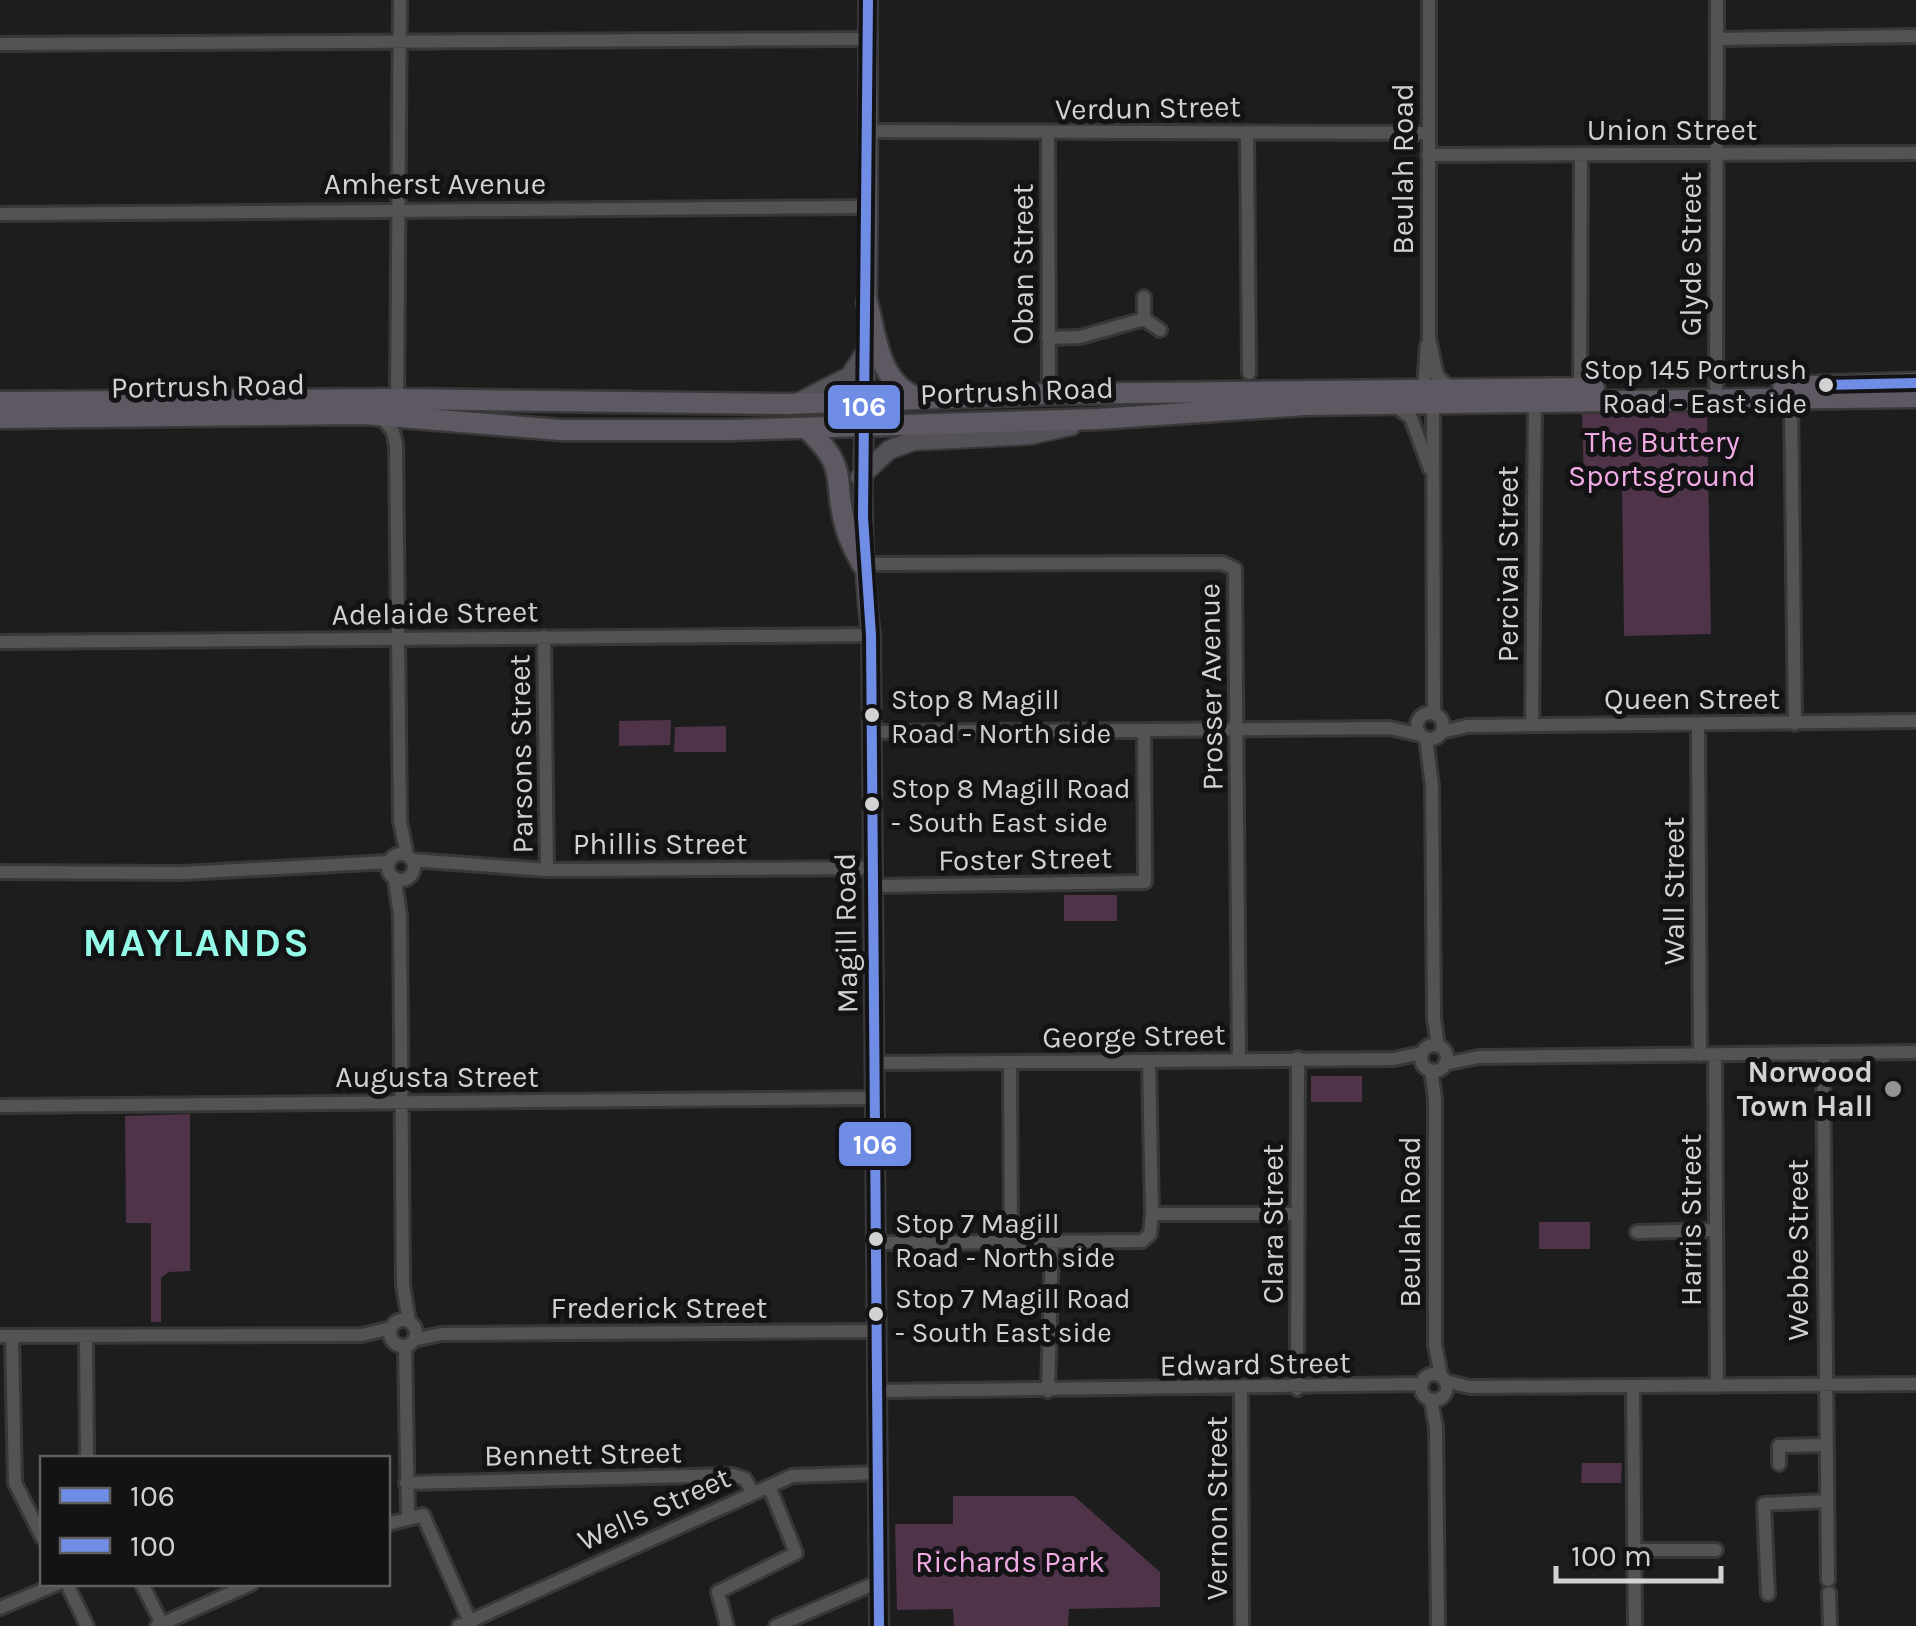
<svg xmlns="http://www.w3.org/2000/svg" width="1916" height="1626" viewBox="0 0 1916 1626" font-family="Karla,sans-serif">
  <rect width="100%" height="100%" fill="#1d1d1e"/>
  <path fill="#4e3349" d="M1707,412l4,222 -87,2 -2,-153h-38l-2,-69z
    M671,720l-1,25 -51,1v-25z
    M726,726v26h-52l1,-25z
    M1064,895h53v26h-53z
    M1311,1076h51v26h-51z
    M190,1114v157l-21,1 -8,6v44h-10v-99h-25l-1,-107z
    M1539,1222h51v27h-51z
    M1582,1463h40l-1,20h-40z
    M953,1496h121l86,76v35l-91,2 -1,17h-114l-1,-17 -56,1 -2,-86h58z"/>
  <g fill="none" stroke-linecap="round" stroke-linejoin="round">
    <g stroke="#383839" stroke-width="18">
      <path id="minor" d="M1429,0v338l8,38 14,12
        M1717,39l199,-3
        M0,44l868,-5
        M870,131l558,2
        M1247,132l2,241
        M1048,134l1,260
        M1428,155l488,-2
        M0,214l869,-7
        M1144,319v-22
        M1144,319l16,11
        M1048,338l32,-1 64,-18
        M1716,387l1,-387
        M1424,389l3,-44
        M1580,389l1,-233
        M397,399l3,-399
        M1791,400l4,324
        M1433,405l1,309
        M1397,407l14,11 19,51
        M381,416l12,16 3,12 4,377 7,34
        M862,564l360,-1 13,6 4,490
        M544,637l3,233
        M0,642l871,-7
        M1417 726a13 13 0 1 1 26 0a13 13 0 1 1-26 0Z
        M1532,725l3,-322
        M1698,726l2,329
        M872,732l518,-4 31,7
        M1442,732l25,-6 449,-5
        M1426,738l6,48 2,232 4,28
        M388 867a13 13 0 1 1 26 0a13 13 0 1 1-26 0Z
        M412,860l135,10 326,-2
        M0,872l183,1 206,-11
        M395,880l5,36 3,369 6,36
        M873,886l272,-4 -1,-152
        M1421 1058a13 13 0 1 1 26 0a13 13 0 1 1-26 0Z
        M1823,1053l5,527
        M1715,1055l2,331
        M1149,1061l3,153
        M1010,1062l1,180
        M875,1063l519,-4 28,-6
        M1445,1064l33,-7 438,-5
        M1431,1070l4,29v246l6,31
        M0,1106l875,-8
        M1637,1232l79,-2
        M876,1243l266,-2 8,-7 2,-20h146
        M390 1333a13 13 0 1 1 26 0a13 13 0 1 1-26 0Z
        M0,1336l362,-1 29,-7
        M86,1336l1,122
        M12,1337l3,146 27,54
        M414,1340l27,-6 436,-3
        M405,1346l3,171
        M1421 1387a13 13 0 1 1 26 0a13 13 0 1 1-26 0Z
        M1445,1381l25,6 446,-3
        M1633,1387l2,239
        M1297,1389l1,-331
        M1241,1390l1,236
        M877,1391l545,-7
        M1048,1391l4,-149
        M1431,1400l5,27 2,199
        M1779,1464v-18l46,-1
        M406,1483l327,-8 12,4 8,14
        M388,1524l35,-9 48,109
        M1635,1550h81
        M67,1584l20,42
        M142,1584l21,42
        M1829,1593l1,33
        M1768,1594l-4,-90 62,-3
        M0,1608l57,-24
        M157,1626l94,-42
        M459,1626l333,-150 86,-3
        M727,1626l-9,-34 78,-39 -27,-67
        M776,1626l102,-44"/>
    </g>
    <g stroke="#383839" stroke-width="22">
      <path id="major" d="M868,0c0,107 1,214 -1,322 -2,106 -10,207 4,313l8,991
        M799,402l51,-26 14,-22
        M860,477l29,-27 24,-9 117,-6 41,-9"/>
    </g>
    <g stroke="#383839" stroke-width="25">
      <path id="highway" d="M867,302c9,34 12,81 49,95
        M1783,387l133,-4
        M0,402l397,-3 391,5 261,-10 545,-6
        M0,418l363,-4 198,16h170l367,-11 207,-14 611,-8
        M806,428c46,43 25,50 40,100 3,12 10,24 16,36"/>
    </g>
    <use href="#minor" stroke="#535354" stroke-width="12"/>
    <use href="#major" stroke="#545158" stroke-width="18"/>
    <use href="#highway" stroke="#5e5863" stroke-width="20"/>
    <g stroke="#131316" stroke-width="18">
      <path id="bus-1" d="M868,0l-5,517 8,118 8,991"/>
    </g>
    <g stroke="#131316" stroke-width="18">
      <path id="bus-2" d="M1825,385l91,-2"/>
    </g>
    <use href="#bus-1" stroke="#708de6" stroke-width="10"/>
    <use href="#bus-2" stroke="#708de6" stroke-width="10"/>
  </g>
  <g fill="#d2d2d4" stroke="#131316" stroke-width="4">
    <circle cx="1826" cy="385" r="9"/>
    <circle cx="872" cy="715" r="9"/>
    <circle cx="872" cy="804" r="9"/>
    <circle cx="876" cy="1239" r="9"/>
    <circle cx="876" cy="1314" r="9"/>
  </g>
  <circle fill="#939394" stroke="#131316" stroke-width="4" cx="1893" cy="1089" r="10"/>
  <g text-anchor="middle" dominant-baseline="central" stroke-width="10" stroke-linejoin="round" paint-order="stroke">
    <g font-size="28" fill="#d2d2d4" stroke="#131316" text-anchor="start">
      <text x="1807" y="369" text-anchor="end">Stop 145 Portrush<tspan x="1807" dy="34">Road - East side</tspan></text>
      <text x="891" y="699">Stop 8 Magill<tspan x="891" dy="34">Road - North side</tspan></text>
      <text x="891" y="788">Stop 8 Magill Road<tspan x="891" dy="34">- South East side</tspan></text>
      <text x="895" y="1223">Stop 7 Magill<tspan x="895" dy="34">Road - North side</tspan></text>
      <text x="895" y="1298">Stop 7 Magill Road<tspan x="895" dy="34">- South East side</tspan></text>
    </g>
    <g font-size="30" fill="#d2d2d4" stroke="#131316">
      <text transform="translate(1148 108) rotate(-1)">Verdun Street</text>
      <text x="1672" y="130">Union Street</text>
      <text transform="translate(1403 169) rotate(-90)">Beulah Road</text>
      <text x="435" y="184">Amherst Avenue</text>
      <text transform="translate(1691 254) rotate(-90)">Glyde Street</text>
      <text transform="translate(1023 264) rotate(-90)">Oban Street</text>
      <text transform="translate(208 386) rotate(-1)">Portrush Road</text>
      <text transform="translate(1017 391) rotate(-2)">Portrush Road</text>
      <text transform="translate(1508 564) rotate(-90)">Percival Street</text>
      <text transform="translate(435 613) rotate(-1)">Adelaide Street</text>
      <text transform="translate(1211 687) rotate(-91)">Prosser Avenue</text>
      <text x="1692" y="699">Queen Street</text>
      <text transform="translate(521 754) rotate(-91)">Parsons Street</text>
      <text x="660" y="844">Phillis Street</text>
      <text transform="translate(1025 859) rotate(-1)">Foster Street</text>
      <text transform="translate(1674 891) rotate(-90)">Wall Street</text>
      <text transform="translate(846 933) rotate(-91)">Magill Road</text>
      <text transform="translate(1134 1036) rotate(-1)">George Street</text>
      <text x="437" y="1077">Augusta Street</text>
      <text transform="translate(1691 1220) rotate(-90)">Harris Street</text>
      <text transform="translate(1410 1222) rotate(-90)">Beulah Road</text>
      <text transform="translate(1273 1224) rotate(-90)">Clara Street</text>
      <text transform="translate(1798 1250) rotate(-90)">Webbe Street</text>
      <text x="659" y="1308">Frederick Street</text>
      <text transform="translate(1255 1364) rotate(-1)">Edward Street</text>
      <text transform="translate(583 1454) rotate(-1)">Bennett Street</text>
      <text transform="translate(1217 1508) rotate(-90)">Vernon Street</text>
      <text transform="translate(654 1509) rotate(-24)">Wells Street</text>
    </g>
    <g font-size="30" fill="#f2aae4" stroke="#131316">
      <text x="1662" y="442">The Buttery<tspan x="1662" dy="34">Sportsground</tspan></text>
      <text x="1010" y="1562">Richards Park</text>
    </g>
    <g font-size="30" font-weight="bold" fill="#d2d2d4" stroke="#131316" text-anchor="end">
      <text x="1873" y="1072">Norwood<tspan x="1873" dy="34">Town Hall</tspan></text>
    </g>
    <g font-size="40" font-weight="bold" letter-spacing="2.5" fill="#94fbe8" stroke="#131316">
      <text x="197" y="942">MAYLANDS</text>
    </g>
  </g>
  <g stroke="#131316" stroke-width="4">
    <rect x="826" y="383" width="76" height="48" rx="10" fill="#708de6"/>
    <rect x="837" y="1120" width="76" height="48" rx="10" fill="#708de6"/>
  </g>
  <g font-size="28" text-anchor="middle" font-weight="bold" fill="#fff">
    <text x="864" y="416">106</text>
    <text x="875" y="1154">106</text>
  </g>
  <rect x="40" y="1456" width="350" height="130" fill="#131316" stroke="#5f5f62" stroke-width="2.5"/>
  <rect x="60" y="1488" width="50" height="15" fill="#708de6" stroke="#5f5f62" stroke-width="2.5"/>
  <text x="130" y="1506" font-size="30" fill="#d2d2d4">106</text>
  <rect x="60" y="1538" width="50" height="15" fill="#708de6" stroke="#5f5f62" stroke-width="2.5"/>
  <text x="130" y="1556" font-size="30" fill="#d2d2d4">100</text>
  <path d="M1556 1566v15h165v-15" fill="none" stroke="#d2d2d4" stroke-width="5"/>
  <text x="1571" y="1566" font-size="30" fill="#d2d2d4" stroke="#131316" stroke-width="8" paint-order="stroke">100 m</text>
</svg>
